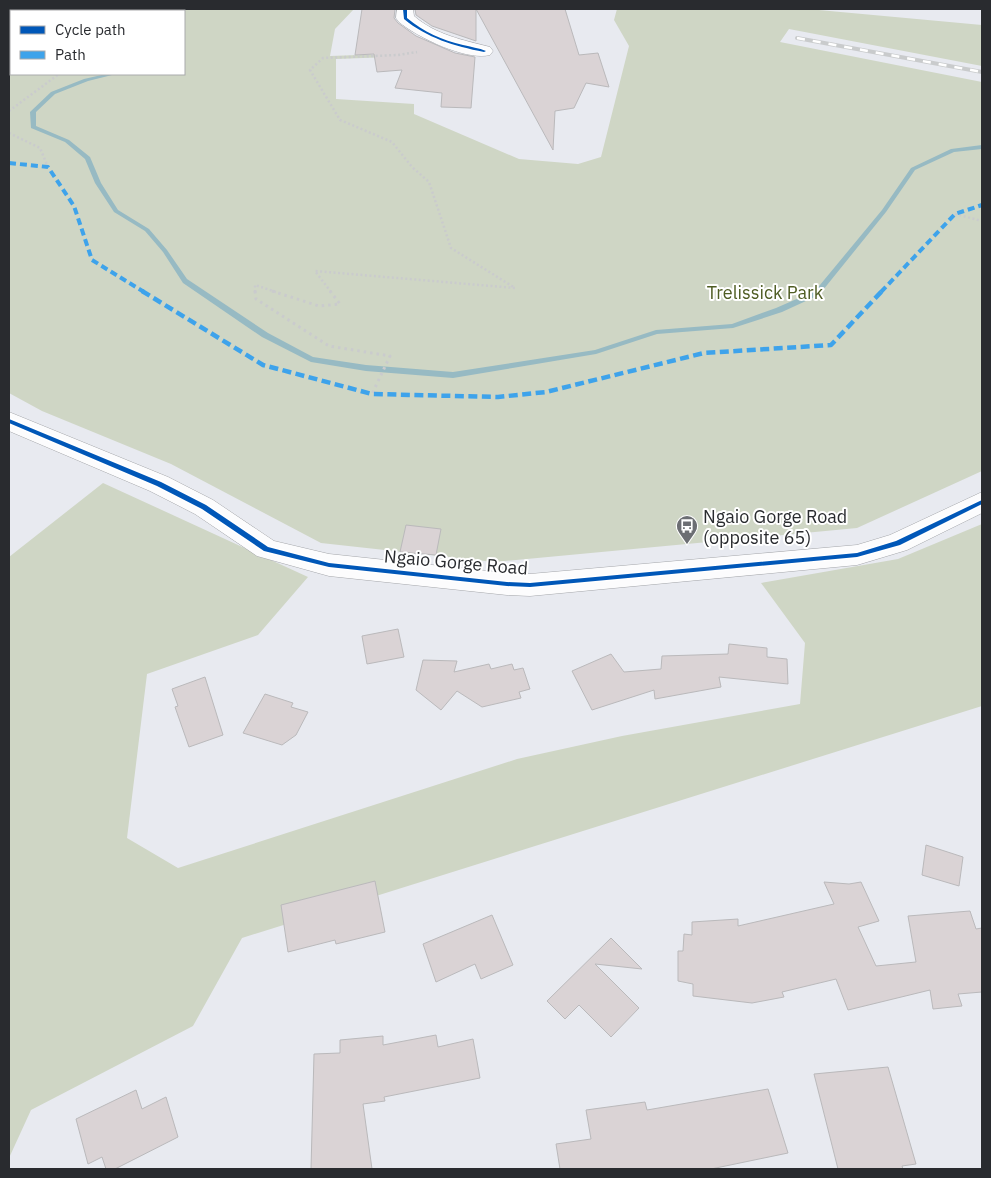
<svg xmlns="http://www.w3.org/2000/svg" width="991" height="1178" viewBox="0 0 991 1178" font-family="'IBM Plex Sans',sans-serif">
  <rect width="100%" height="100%" fill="#e8eaf0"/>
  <path fill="#cfd6c5" d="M51,9h303l-19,20 -5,27 59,-2 1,3 -54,2v40l78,5v10l105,45 59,5 23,-7 28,-111 -15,-26 3,-11h191l174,16v41l-193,-37 -9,13 202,40v389l-125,57 -363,34 -173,-19 -150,-79 -129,-53 -33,-18v-343l2,1v23h173v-63h-133z
    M103,483l205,94 -50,58 -111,39 -20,164 51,30 339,-109 105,-23 178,-32 5,-61 -44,-60 137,-24 84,-35v182l-740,232 -49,88 -162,84 -22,48v-601z"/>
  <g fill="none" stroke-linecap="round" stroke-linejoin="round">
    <path fill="#97bac3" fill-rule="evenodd" d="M170,9h6l1,2h-6z
      M106,74h10l-28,7 -33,13 -19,18v14l33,14 21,17 11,26 17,27 31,19 18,21 20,29 81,54 45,24 53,8 87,7 142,-22 61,-20 76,-6 44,-16 39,-17 67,-81 29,-42 40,-19 31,-4v4l-28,3 -39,18 -29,42 -67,83 -37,17 -49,16 -76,6 -61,20 -143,24 -87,-7 -55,-9 -49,-25 -79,-54 -20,-31 -18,-21 -31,-19 -19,-29 -10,-24 -20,-17 -34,-14 -1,-16 21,-20 33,-13z"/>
  </g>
  <path fill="#dad3d5" stroke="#bab9bb" d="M362,9h33l-1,9 4,5 18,13 39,17 20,4 -4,51 -30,-1 1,-14 -47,-5 7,-18 -25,2 -3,-18 -19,1z
    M415,9h61v32l-44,-15 -16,-11z
    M476,9h89l14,46 19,-2 11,34 -23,-4 -12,25 -19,3 -2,39z
    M406,525l35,4 -5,26 -36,-3z
    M398,629l6,28 -37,7 -5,-28z
    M729,644l38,4v9l20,2 1,25 -69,-7 2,10 -66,12 -1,-9 -62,20 -20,-39 39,-17 13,18 37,-3 1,-13 66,-2z
    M423,660l34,1 -3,11 35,-8 2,5 21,-5 2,6 9,-2 7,21 -11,3 2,6 -39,9 -25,-16 -16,19 -25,-20z
    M205,677l18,58 -34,12 -14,-40 3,-1 -6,-17z
    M265,694l28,9 -2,4 17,5 -12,23 -14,10 -39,-12z
    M926,845l37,12 -4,29 -37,-11z
    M375,881l10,51 -49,12 -1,-4 -47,12 -7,-47z
    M824,882l25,2 12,-2 18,39 -21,6 18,39 40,-4 -8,-46 62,-5 6,18 6,-1v64l-24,2 4,12 -29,3 -3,-19 -82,20 -12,-31 -54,13 2,5 -32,6 -59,-7v-12l-15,-3v-30h5l1,-17 8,1v-13l46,-3v7l96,-22z
    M492,915l21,50 -32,14 -6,-15 -39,18 -13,-38z
    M611,938l31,31 -47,-5 44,44 -28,29 -32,-32 -14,14 -18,-18z
    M436,1035l2,12 35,-8 7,39 -96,19 1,4 -22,3 9,65h-61l3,-115 26,-1v-13l43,-4v9z
    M888,1067l28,97 -14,2 1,3h-65l-24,-95z
    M768,1089l20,64 -77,16h-151l-4,-25 35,-5 -5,-29 59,-8 2,8z
    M136,1090l6,19 24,-12 12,40 -63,32h-9l-4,-12 -14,7 -12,-45z"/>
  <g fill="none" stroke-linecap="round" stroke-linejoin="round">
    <g stroke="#a5a7ab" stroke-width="1">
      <path id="minor" d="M397,9h16l1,7c22,19 49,24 76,31l3,4 -3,4c-24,6 -73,-18 -91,-33l-3,-4z"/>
    </g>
    <g stroke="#a5a7ab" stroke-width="1">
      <path id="secondary" d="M9,412l159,65 45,23 61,41 55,13 178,19 23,1 327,-29 33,-10 92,-43v21l-75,37 -50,15 -327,31 -23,-1 -178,-19 -72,-20 -62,-42 -45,-23 -141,-60z"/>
    </g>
    <path stroke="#cacbcd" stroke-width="2.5" stroke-dasharray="2 2.5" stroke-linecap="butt" d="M145,9l3,2
      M9,111l50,-37
      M9,133l31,15 8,19
      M955,214l27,7
      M255,292v-7l21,7
      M331,292l-16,-21 200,17 -64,-40 -22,-66 -17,-15 -20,-25 -52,-22 -30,-50 13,-12 75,-3 19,-3"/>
    <path stroke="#cacbcd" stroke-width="3" stroke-dasharray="2.5 4" stroke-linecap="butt" d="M255,291l1,8 73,47 61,10 -18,38
      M272,291l47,15 21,-2 -10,-13"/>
    <use href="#minor" fill="#fcfcfd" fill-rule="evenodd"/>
    <use href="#secondary" fill="#fcfcfd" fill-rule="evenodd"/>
    <g stroke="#c9cbcc" stroke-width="4">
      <path id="rail" d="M797,38l185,34"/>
    </g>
    <use href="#rail" stroke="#fff" stroke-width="2.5" stroke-dasharray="8" stroke-linecap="butt"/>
    <path stroke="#3ea3eb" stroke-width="4" stroke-dasharray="7 4" stroke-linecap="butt" d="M9,47l2,-2
      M9,163l39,4 26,39 18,54 52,32
      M881,292l74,-78 27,-9"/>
    <path stroke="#3ea3eb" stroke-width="4.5" stroke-dasharray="9 4.5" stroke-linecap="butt" d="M142,291l121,74 109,29 126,3 48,-5 158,-39 127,-8 51,-54"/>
    <g stroke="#fff" stroke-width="3">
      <path id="cycleway" d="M403,9h4v9c17,14 35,22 56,27 8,2 16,3 23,6l-2,1c-30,-6 -57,-14 -80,-33z
        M9,419l152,63 45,23 62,42 61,16 178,19 23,1 327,-30 39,-12 86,-41v4l-82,41 -43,12 -327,30 -23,-1 -178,-19 -65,-16 -62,-42 -45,-23 -148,-63z"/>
    </g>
    <use href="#cycleway" fill="#0057b8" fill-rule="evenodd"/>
  </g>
  <defs>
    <g id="bus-pin" transform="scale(1.125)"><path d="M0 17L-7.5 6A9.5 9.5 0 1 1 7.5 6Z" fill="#6c6e73" stroke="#fff"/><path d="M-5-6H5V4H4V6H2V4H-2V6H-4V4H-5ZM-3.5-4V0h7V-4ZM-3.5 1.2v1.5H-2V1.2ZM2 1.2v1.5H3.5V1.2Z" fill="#fff"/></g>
  </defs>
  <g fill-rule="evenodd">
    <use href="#bus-pin" x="687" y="526"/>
  </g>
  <g text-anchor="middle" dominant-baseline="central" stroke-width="4" stroke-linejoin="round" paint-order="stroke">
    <g font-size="18" fill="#4e5c22" stroke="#fff">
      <text x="765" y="292">Trelissick Park</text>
    </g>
    <g font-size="18" fill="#292b2f" stroke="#fff" text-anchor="start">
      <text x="703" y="516">Ngaio Gorge Road<tspan x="703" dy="21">(opposite 65)</tspan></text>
    </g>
    <g font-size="18" fill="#292b2f" stroke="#fff">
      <text transform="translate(456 562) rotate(5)">Ngaio Gorge Road</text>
    </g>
  </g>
  <rect width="991" height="1178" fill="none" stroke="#292b2f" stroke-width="20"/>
  <rect x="10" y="10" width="175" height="65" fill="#ffffff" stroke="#a9aaac"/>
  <rect x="20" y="26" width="25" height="8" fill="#0057b8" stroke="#a9aaac"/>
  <text x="55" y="35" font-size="15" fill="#292b2f">Cycle path</text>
  <rect x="20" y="51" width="25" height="8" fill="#3ea3eb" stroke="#a9aaac"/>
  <text x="55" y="60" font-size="15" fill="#292b2f">Path</text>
</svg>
